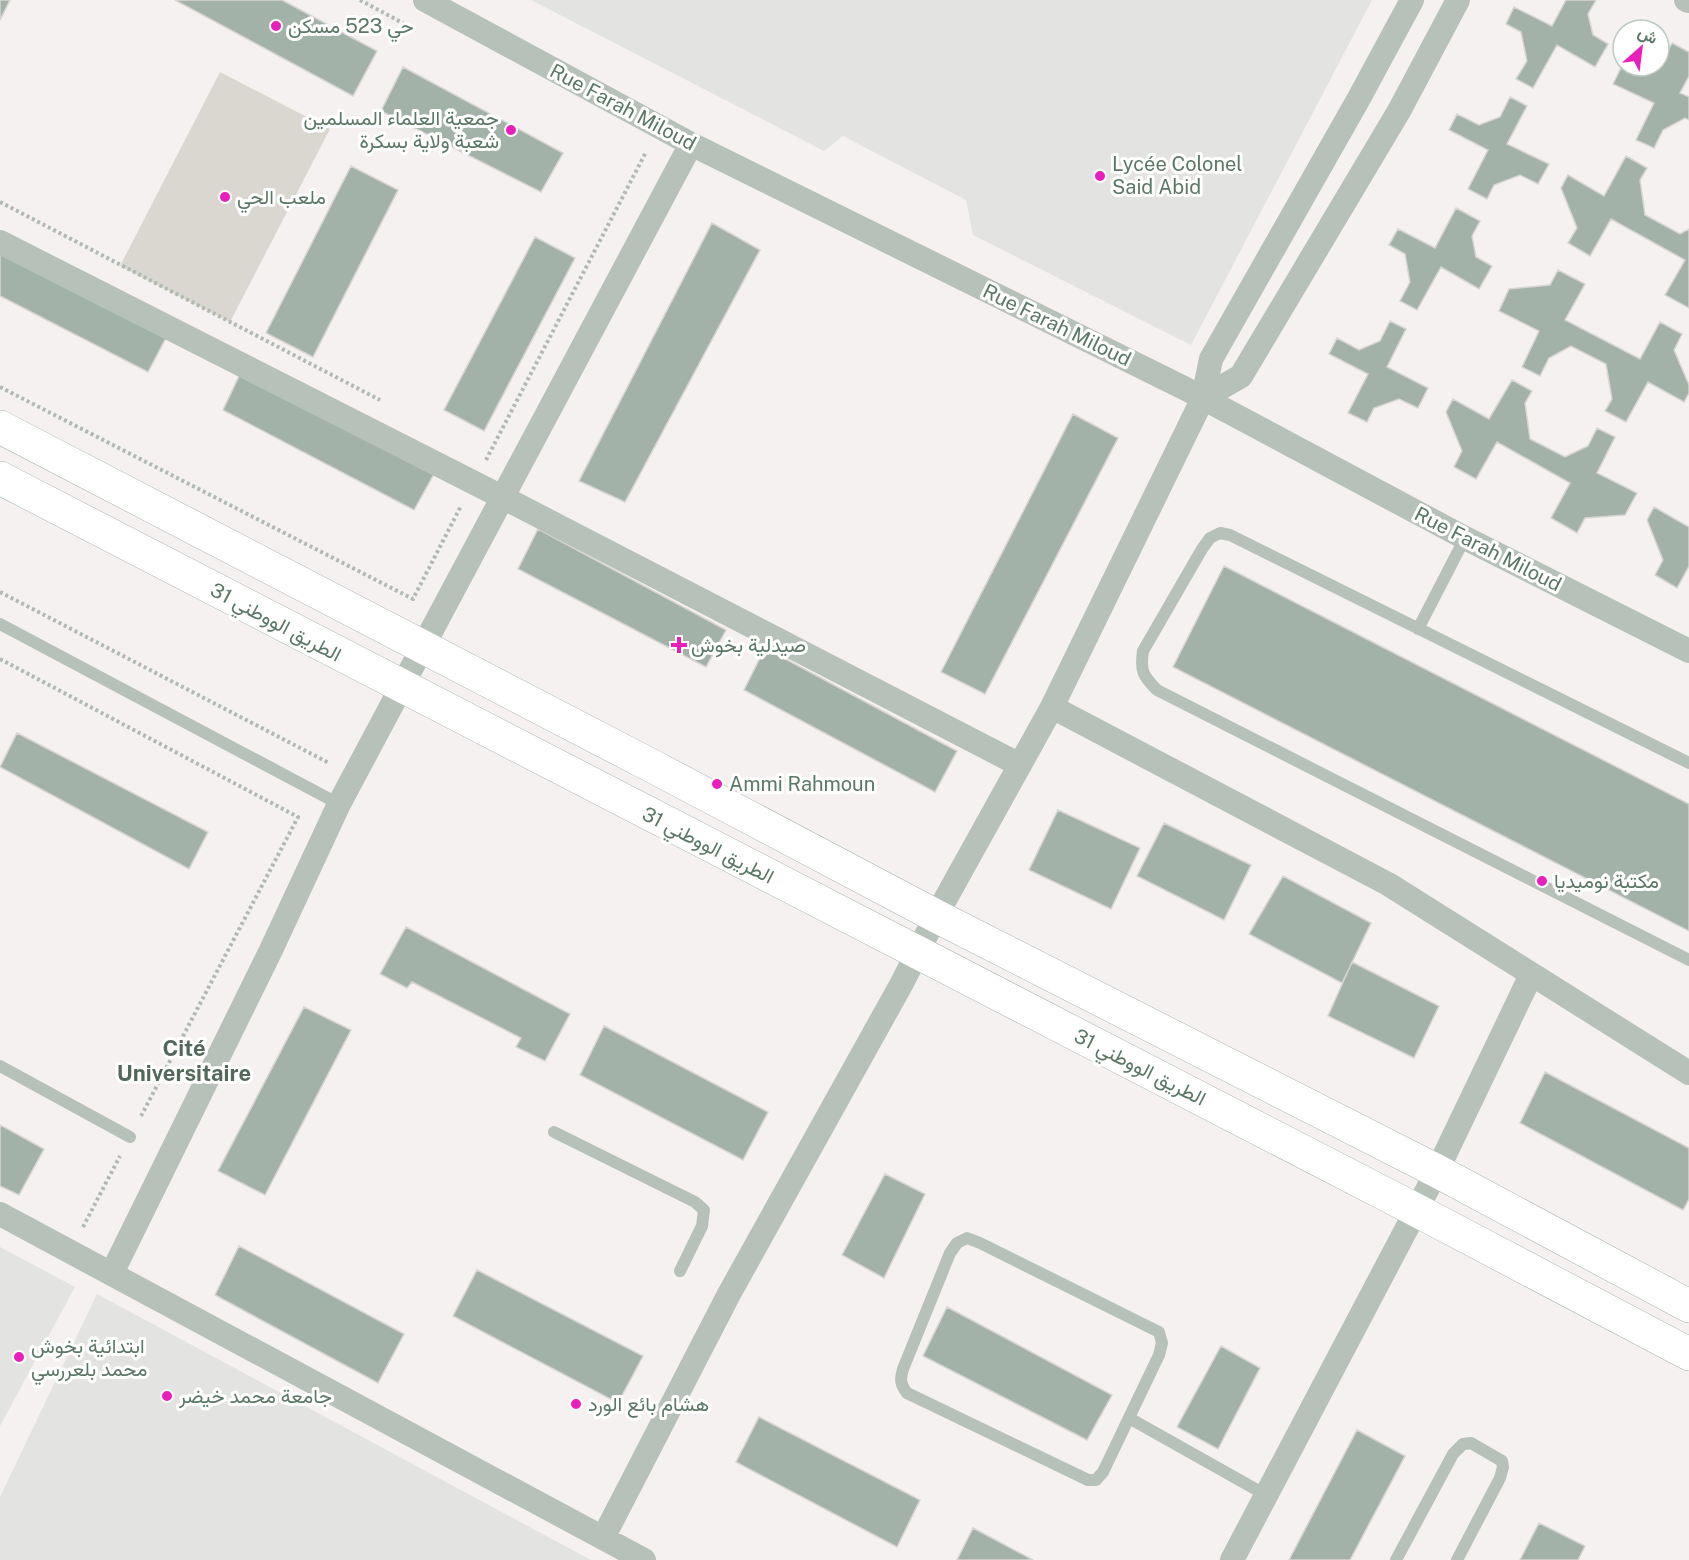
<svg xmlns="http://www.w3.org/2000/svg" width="1689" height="1560" viewBox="0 0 1689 1560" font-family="'Public Sans',Vazirmatn,sans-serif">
  <rect width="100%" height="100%" fill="#f5f1f1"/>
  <path fill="#e3e3e1" d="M531,0h841l-181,345 -218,-110 -7,-35 -123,-64 -19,15z
    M0,1247l75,40 -75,139z
    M97,1294l494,266h-591v-63z"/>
  <path fill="#dad7d0" d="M220,72l110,57 -100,193 -110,-56z"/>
  <path fill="#a2b2a8" stroke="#d7d4d4" stroke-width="1.5" d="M0,0h10l-10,20z
    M175,0h107l95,51 -24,45z
    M1566,0h30l-8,14 5,21 15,9 -13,23 -38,-22 -24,43 -17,-9 11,-18 -6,-29 -15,-8 8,-17 38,19z
    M1672,43l17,9v24l-9,17 9,4v23l-4,-2 -22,12 -9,18 -18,-8 18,-37 -41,-19 10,-20v2h36v-8h5z
    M403,67l160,86 -22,39 -160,-81z
    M1510,97l17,9 -20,38 42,20 -11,20 -18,-9 -26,10 -7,14 -19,-10 20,-39 -39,-20 8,-16 22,11 21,-8z
    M1626,156l21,12 -7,12 5,35 35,19 9,-5v79l-24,-13 20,-35 -74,-41 -21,37 -22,-13 9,-15 -16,-40 7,-13 36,21z
    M351,166l47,24 -85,167 -47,-24z
    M1456,208l24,13 -8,15 4,21 16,9 -13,23 -38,-22 -24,43 -17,-9 10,-19 -5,-28 -16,-9 9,-16 37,19z
    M712,223l48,27 -135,252 -46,-21z
    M535,237l40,21 -91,173 -40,-21z
    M0,247l167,89 -19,36 -148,-76z
    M1558,270l27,14 -20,36 75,39 20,-37 22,12 -8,16 15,35v8l-5,9 -36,-20 -22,40 -21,-11 7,-12 -6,-35 -35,-18 -22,12 -9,18 -18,-9 17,-36 -40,-20 10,-22 41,-4z
    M1390,321l16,8 -19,38 41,21 -10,20 -19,-9 -25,9 -7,14 -19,-9 20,-39 -39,-20 8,-16 22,12 21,-9z
    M241,372l193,102 -20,36 -191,-100z
    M1512,380l20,11 -7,12 5,36 35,18 23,-11 9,-18 18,9 -18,36 40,20 -12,22 -40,3 -8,15 -26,-15 19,-35 -73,-41 -21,37 -22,-12 8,-16 -16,-39 7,-13 36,20z
    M1073,414l45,24 -133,256 -44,-22z
    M1654,507l35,20v39l-12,22 -22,-13 8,-15 -16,-40z
    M538,529l188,101 -20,37 -188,-98z
    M1224,566l465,238v127l-516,-264z
    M765,648l192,103 -22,41 -191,-102z
    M17,733l191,99 -19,37 -189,-102z
    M1058,810l82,38 -29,61 -82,-39z
    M1164,823l87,42 -27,55 -87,-44z
    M1283,876l88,47 -29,60 -93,-49z
    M406,927l164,87 -25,47 -29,-14 5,-9 -109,-56 -5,6 -27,-14z
    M1352,962l87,44 -25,52 -86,-42z
    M304,1007l47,23 -86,165 -47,-24z
    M604,1026l164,86 -25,48 -163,-85z
    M1545,1072l144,76v51l-6,11 -163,-87z
    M0,1125l44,24 -25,46 -19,-9z
    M885,1174l40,20 -41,84 -42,-23z
    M239,1246l165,88 -26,49 -163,-88z
    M477,1270l166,86 -25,47 -165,-87z
    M947,1307l165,88 -25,45 -164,-84z
    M1221,1346l39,22 -42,81 -41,-22z
    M759,1417l161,83 -23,47 -161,-85z
    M1357,1430l48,26 -55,104h-61z
    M1539,1523l46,23 -7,14h-58z
    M973,1528l60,32h-76z"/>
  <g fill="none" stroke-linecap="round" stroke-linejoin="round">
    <g stroke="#aab6af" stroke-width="34">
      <path id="primary" d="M0,427l654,340 282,149 501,255 252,135
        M0,478l1416,732 273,144"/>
    </g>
    <path stroke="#b1b9b5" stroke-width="4" stroke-dasharray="3 3" stroke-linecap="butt" d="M360,0l50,27
      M0,202l380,198
      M0,387l413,212 48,-93
      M486,460l160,-308
      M0,592l329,171
      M0,659l298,158 -158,301
      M83,1227l37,-71"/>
    <path stroke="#b6c1ba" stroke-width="12" d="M0,624l339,180
      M1418,629l47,-91
      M1689,763l-459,-228 -10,-2 -10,5 -8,11 -59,102c-3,20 0,25 14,39l532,270
      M0,1066l130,71
      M554,1132l141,70 9,8 -2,16 -22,45
      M967,1238l13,5 179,89 3,11 -3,12 -56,117 -7,8h-8l-181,-87c-7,-9 -7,-14 -4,-24l47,-116 7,-10z
      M1129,1418l137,77
      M1396,1560l57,-106 10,-10 8,-1 31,18 1,6 -3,11 -43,82"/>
    <path stroke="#b6c1ba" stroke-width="24" d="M425,0l266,144 493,244 281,150 224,113
      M1686,0l3,1
      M0,242l502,255 518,268
      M1203,398l38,-22 158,-265 59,-111
      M1052,707l336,177 301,189
      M0,1214l644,346
      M112,1273l159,-323 68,-146 352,-660
      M603,1538l126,-244 173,-311 34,-67 116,-209 151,-309 8,-39 147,-259 54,-100
      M1232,1560l205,-389 94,-196"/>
    <use href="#primary" stroke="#fff" stroke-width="33"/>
  </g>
  <g fill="#e91ebb" stroke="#fff" stroke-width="2">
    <circle cx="276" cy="26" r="6"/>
    <circle cx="511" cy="130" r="6"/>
    <circle cx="1100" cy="176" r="6"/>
    <circle cx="225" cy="197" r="6"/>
    <path d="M676 636h6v6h6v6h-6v6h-6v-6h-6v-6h6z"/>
    <circle cx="717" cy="784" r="6"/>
    <circle cx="1542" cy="881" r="6"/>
    <circle cx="19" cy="1357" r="6"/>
    <circle cx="167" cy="1396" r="6"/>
    <circle cx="576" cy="1404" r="6"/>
  </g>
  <g text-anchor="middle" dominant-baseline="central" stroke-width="6" stroke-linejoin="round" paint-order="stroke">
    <g font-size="20" fill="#5b7867" stroke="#fff" text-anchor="start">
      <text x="288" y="26">حي 523 مسكن</text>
      <text x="499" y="118" text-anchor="end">جمعية العلماء المسلمين<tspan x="499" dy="23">شعبة ولاية بسكرة</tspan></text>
      <text x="1112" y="164">Lycée Colonel<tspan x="1112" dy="23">Said Abid</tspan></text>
      <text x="237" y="197">ملعب الحي</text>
      <text x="691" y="645">صيدلية بخوش</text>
      <text x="729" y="784">Ammi Rahmoun</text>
      <text x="1554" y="881">مكتبة نوميديا</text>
      <text x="31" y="1346">ابتدائية بخوش<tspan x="31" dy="23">محمد بلعررسي</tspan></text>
      <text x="179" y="1396">جامعة محمد خيضر</text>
      <text x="588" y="1404">هشام بائع الورد</text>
    </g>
    <g font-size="20" fill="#5b7867" stroke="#fff">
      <text transform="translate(623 107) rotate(28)">Rue Farah Miloud</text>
      <text transform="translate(1057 325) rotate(26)">Rue Farah Miloud</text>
      <text transform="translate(1488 549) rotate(27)">Rue Farah Miloud</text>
      <text transform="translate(276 622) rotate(28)">الطريق الووطني 31</text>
      <text transform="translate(708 845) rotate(27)">الطريق الووطني 31</text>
      <text transform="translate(1140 1067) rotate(27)">الطريق الووطني 31</text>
    </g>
    <g font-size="22" font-weight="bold" fill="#51685b" stroke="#fff">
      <text x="184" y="1048">Cité<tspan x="184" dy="25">Universitaire</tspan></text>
    </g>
  </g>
  <g transform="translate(1641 48) rotate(28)"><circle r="28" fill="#ffffff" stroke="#bdc9c2" stroke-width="1.5"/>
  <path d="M0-4.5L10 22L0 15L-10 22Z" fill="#e91ebb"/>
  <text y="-9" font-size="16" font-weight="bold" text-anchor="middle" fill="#5b7867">ش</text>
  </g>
</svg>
